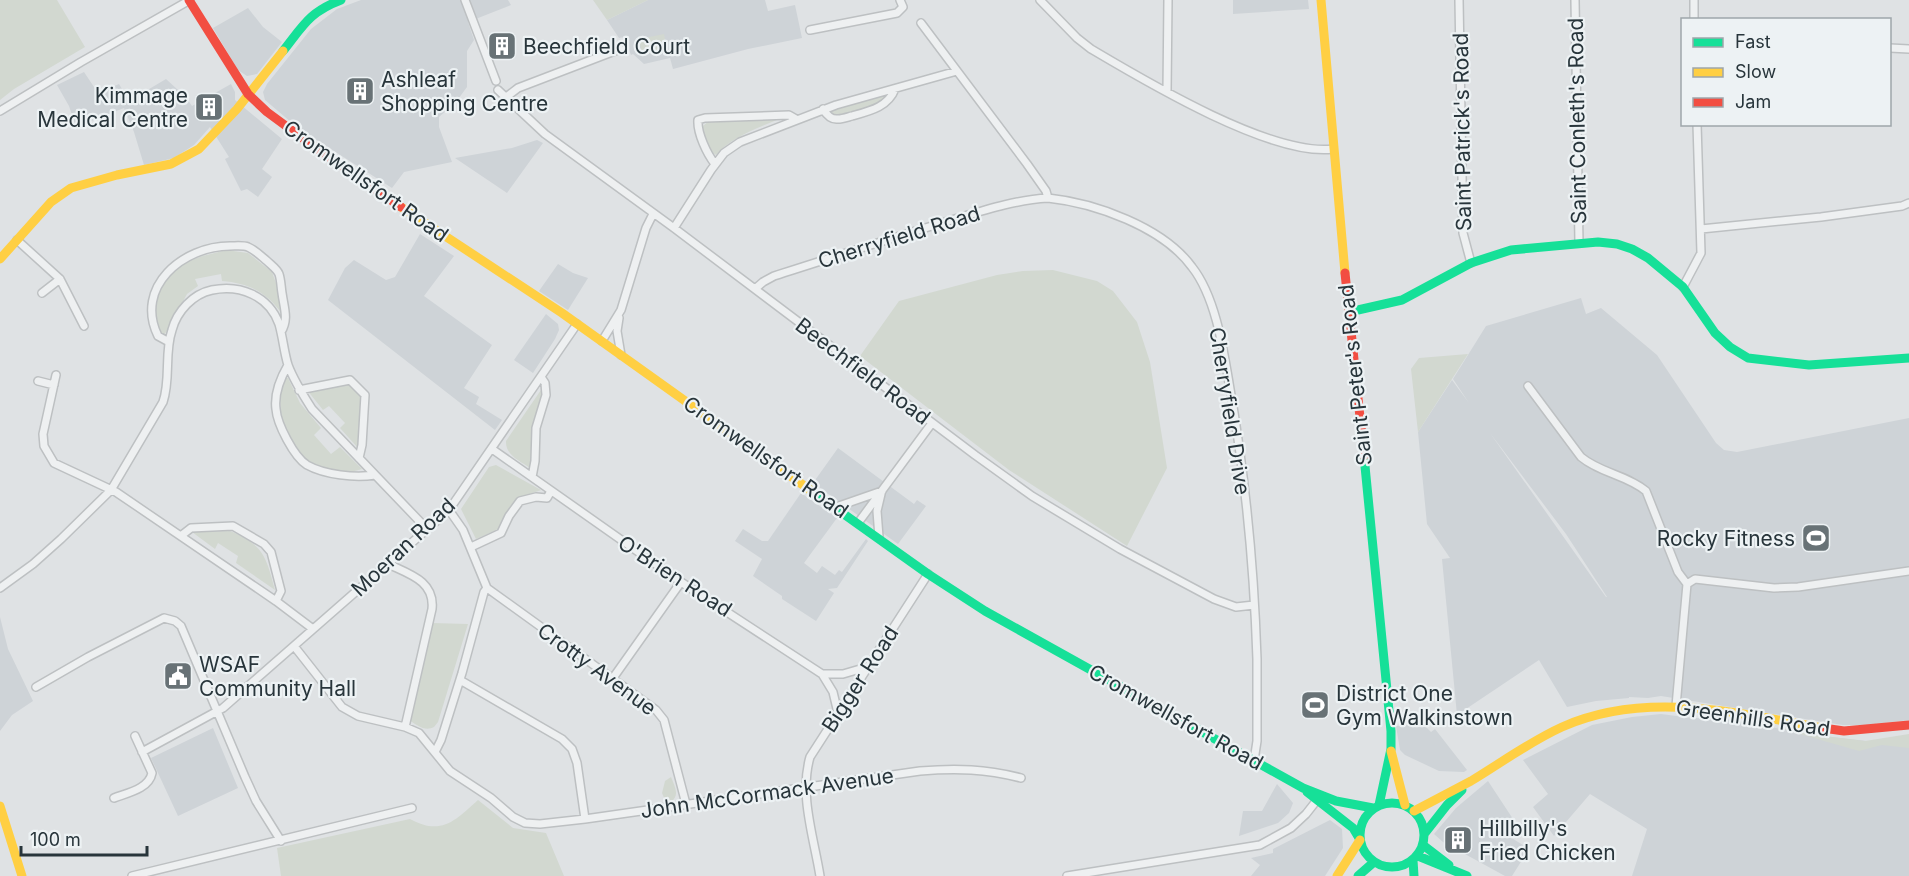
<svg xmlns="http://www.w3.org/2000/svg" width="1909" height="876" viewBox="0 0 1909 876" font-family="Inter,sans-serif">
  <rect width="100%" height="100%" fill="#dfe2e4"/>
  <path fill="#ced3d7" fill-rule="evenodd" d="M361,0h147l3,5 -43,17 6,18 -7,11v36l-11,15 -17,15v10l13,35 -48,10 -12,16 -94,-60 -33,-28 -2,-8 4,-8 44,-55 26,-20z
    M648,0h117l3,11 27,-6 7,33 -54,11 -75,20 -3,-11 -26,6 -11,-10 -2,1 -7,-18 -5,1 -12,-18z
    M1233,0h75l1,9 -76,5z
    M248,8l15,19 19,15 -25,32 -10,2 -9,-6 -25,-42z
    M84,72l14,21 21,-9 10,17 37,-22 12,11 2,-1 12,17 39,-22 4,8v8l47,39 -20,30 10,8 -14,20 -11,-8 -6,2 -16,-32 4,-2 -19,-30 -16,18 -20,13 -30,7 -10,-33 -10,-24 -48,19 -7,-21 -12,-21z
    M537,140l6,3 -36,50 -52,-35 57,-10z
    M420,234l34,22 -30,40 68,49 -28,43 15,9 -3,7 26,16 -7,10 -167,-130 17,-32 9,-8 32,20 9,-3z
    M558,264l15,9 15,5 -20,32 -29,-19z
    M1581,298l5,16 15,-6 56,47 59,88 8,7 13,2 172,-34v302l-42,5h-24l-182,-29 -13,2 -19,-1v1l-33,3 -29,6 -28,-47 -82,55 -15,-156 8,-1 -23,-34 -9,-92 34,-52 17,23 -16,-24 33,-53zM1490,433l76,101 41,63h-1z
    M546,314l12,10 1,6 -4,9 -22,34 -19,-13z
    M838,448l76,56 3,-4 9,6 -28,38 -85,-61z
    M801,493l36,25 -33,45 13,10 5,-7 13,9 4,-5 3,2 24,-33 2,2 -31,47 -9,1 6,4 -18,28 -34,-22v-3l-29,-20 9,-17 -27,-18 8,-12 19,12h6z
    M0,617l8,32 25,52 -21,14 -12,16z
    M1661,714l31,4 35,1 88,16 94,11v130h-277l15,-47 -57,-35 -36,42 -21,-29 15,-13 -25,-34 69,-35 40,-8z
    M1423,724l8,8 4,-3 32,41 -3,2 -25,-1 -34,-16 -5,-5 -4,-24z
    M213,728l25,60 -60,28 -27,-58z
    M1488,781l25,38 -14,11 30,19 -17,27h-7l-62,-34 -9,-8 22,-26z
    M1277,784l16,19 -4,10 -11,10 -39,13 4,-25h19z
    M1330,820l12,9 1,19 -18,28h-74l9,-11 -9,-7 22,-5v-4z"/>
  <path fill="#d2d8d0" d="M0,0h57l28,47 -71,42 -14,11z
    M593,0h55l-41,20z
    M664,34l3,16 -25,5 -3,-16z
    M887,95l-5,7 -41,14h-6l-5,-5z
    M779,119c-21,9 -48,18 -63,36 -8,-5 -13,-20 -13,-29l7,-6z
    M226,250l22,3 24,19 9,25 1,17c-15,-22 -34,-31 -60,-33l-1,-7 -26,5 3,7 -11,8 -20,37 -4,5c-5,-7 -10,-19 -10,-27 1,-13 17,-38 28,-44 14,-8 30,-11 45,-15z
    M1053,270l44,11 16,10 24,31 13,40 17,106 -40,78 -118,-76 -149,-114 39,-55 98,-26 26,-4z
    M1468,354l-50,78 -7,-63 8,-11z
    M284,378h4l12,25 21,25 -7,7 17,19 9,-7 22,22c-56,18 -94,-42 -78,-91z
    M347,383l12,7 3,13 -4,45 -18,-20 5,-5 -16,-17 -6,4 -16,-20z
    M543,387l2,7 -13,35 -2,39c-10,-7 -25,-13 -24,-27z
    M496,465l45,25c-26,9 -32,11 -40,38l-25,11 -15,-30 28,-42z
    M230,531c34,14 36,26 45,59l-39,-27 2,-7 -20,-13 -3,6 -23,-17z
    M432,623l36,1 -30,98 -4,5c-9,5 -17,-2 -25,-7z
    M1775,727l40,8 50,6 44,-7v14l-27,-3 -23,6z
    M671,777c4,10 9,18 0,25l-6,-2 -3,-7 3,-12z
    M478,800l35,28 33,5 18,43h-283l-4,-28 133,-29c31,17 45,2 68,-19z"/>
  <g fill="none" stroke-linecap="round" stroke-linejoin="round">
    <g stroke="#bdc0c2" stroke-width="10">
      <path id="street" d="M465,0l31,81
        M1040,0l37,38 14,11c54,32 181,108 242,100
        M1459,0l4,233 8,30
        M1575,0l4,243
        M1694,0v20
        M921,23l106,141 19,27 2,7c47,5 115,29 144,69 23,29 31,80 37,116 16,90 25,184 28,276 0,27 0,54 0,82l-2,13 -3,6
        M810,30l87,-17 6,-6 -3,-7
        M1890,48l19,1
        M498,90l47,44 129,94 301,227 57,41 88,53 94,50 22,8 18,-2
        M1167,91l1,-91
        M505,98l13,-10 102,-39
        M823,109c3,5 8,11 15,10 4,0 10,-2 14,-3 18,-5 36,-9 43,-27
        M0,111l81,-49 109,-62
        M715,164c-8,-10 -18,-31 -17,-44l7,-2 84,-3 7,4
        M674,228l37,-58 13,-17 16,-11 96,-37 121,-34
        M1701,229l120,-12 81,-11 7,-3
        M17,240l43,39 24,47
        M1683,287l18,-34 -4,-129
        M755,289l8,-7 11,-6c57,-18 114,-37 171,-54 34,-10 68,-22 103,-24
        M42,293l18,-14
        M619,318l-2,13 4,24
        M602,341l19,-31 25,-82 7,-14
        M169,342l-11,-6c-24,-49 25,-90 72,-90 6,0 13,-1 18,1 7,3 13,9 19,14 4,4 10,8 12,13 2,6 2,13 3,19 2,15 7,26 -1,39
        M288,365c-7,12 -14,29 -12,44 1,15 18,48 31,56 18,10 48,13 68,10
        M56,375l-13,59 1,12 10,17 62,29 160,109 37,28
        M38,381l16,4
        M1528,386l53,71c19,16 46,18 65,34l32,81 9,12
        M299,390l51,-10 15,15 -3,50 -3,13
        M492,449l189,133 141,92h21l24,-7
        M532,477l3,-16 1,-33 10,-33 -1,-12 -4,-6
        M836,507l46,-16
        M449,510l14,20 24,58
        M858,523l74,-100
        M182,535l9,-7 42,-2 31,18 7,8 10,39 -5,10
        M879,537l-2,-26 4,-17
        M471,547l30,-14 8,-17 11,-15 16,-4 11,1 4,-7
        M388,564c21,10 47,17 44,45l-27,118
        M0,588l33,-24 28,-25 50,-49 52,-88c8,-23 1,-49 9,-72 5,-19 21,-36 40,-40 28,-6 57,6 67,34 4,14 5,28 9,41 6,16 15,30 24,44l115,120
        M487,588l169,122 8,10 22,84
        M294,646l48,61 16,9 47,11 14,6 31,38 41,27 22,19 12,6 15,1 45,-5 335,-48c37,-3 66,-2 101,7
        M822,674l11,18 5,21
        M613,678l68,-96
        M460,680l102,59 10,10 5,14 8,56
        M36,687l52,-30 76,-39 11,3 6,5 64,151 11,24 25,40
        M1676,706l11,-122 8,-5 79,9 24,-1 111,-16
        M142,752l81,-44 226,-198 128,-186
        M435,752l6,-12 21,-67 22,-81 3,-4
        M114,798c13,-5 35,-9 38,-25l-17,-37
        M132,876l280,-68
        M820,876c-6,-38 -21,-81 -10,-119l118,-183
        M1067,876l193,-31 31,-17 15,-14 11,-14"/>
    </g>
    <use href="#street" stroke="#eef0f1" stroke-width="7"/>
    <path stroke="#16e098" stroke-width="9" d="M283,51c20,-25 26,-39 58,-51
      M1349,312l53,-12 69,-37 40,-13 87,-8 19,2 15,5 16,9 35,29 32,46 15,14 18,11 61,7 100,-7
      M1364,456l27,275v18l-12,56
      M810,490l118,84 57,37 318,177 33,13 37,7
      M1307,792l46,36 6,10
      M1360 835a32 32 0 1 1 64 0a32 32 0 1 1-64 0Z
      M1425,833l22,-28 15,-15
      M1423,845l26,20
      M1418,856l49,20
      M1413,860l1,16
      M1358,876l16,-14"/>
    <path stroke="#ffcf43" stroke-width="9" d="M1321,0l24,273
      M401,207l161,106 248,177
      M0,259l51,-57 20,-14 46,-13 54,-11 28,-15 38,-40 46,-58
      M1391,751l14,54
      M0,806l22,70
      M1414,811c19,-10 38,-20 57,-30 30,-18 58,-39 91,-54 83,-37 175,-14 261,1
      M1337,876l23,-36"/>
    <path stroke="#f24e42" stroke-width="9" d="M189,0l59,94 19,18 38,28 96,67
      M1345,273l19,183
      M1823,728l21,3 65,-6"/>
  </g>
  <defs>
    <g id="building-square" transform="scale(1.5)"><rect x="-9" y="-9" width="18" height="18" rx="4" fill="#687276" stroke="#edf2f4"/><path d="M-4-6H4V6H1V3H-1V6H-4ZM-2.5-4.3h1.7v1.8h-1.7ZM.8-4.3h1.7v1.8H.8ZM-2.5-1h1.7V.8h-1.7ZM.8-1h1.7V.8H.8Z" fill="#fff"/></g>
    <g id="stadium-square" transform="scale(1.5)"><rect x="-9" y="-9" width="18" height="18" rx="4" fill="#687276" stroke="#edf2f4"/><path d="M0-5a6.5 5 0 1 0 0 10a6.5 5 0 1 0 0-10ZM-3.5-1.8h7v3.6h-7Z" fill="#fff"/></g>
    <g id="civic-square" transform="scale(1.5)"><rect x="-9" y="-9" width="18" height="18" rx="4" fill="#687276" stroke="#edf2f4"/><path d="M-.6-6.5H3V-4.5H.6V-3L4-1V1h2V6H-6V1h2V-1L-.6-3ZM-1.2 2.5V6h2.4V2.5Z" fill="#fff"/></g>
  </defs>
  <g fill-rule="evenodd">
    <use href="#building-square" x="502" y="46"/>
    <use href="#building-square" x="360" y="91"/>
    <use href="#building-square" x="209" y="107"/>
    <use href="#stadium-square" x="1816" y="538"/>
    <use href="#civic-square" x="178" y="676"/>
    <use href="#stadium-square" x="1315" y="705"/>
    <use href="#building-square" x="1458" y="840"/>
  </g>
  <g text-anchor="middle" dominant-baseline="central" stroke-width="4.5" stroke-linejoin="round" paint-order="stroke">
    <g font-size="21" fill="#28353b" stroke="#edf2f4" text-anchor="start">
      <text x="523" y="46">Beechfield Court</text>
      <text x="381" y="79">Ashleaf<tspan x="381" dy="24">Shopping Centre</tspan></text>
      <text x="188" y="95" text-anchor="end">Kimmage<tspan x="188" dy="24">Medical Centre</tspan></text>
      <text x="1795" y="538" text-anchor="end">Rocky Fitness</text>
      <text x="199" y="664">WSAF<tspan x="199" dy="24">Community Hall</tspan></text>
      <text x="1336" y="693">District One<tspan x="1336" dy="24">Gym Walkinstown</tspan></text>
      <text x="1479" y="828">Hillbilly's<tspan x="1479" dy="24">Fried Chicken</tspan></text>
    </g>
    <g font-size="21" fill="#28353b" stroke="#edf2f4">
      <text transform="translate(1577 121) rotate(-91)">Saint Conleth's Road</text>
      <text transform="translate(1462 132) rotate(-91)">Saint Patrick's Road</text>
      <text transform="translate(366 181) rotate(35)">Cromwellsfort Road</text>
      <text transform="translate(899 237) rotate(-17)">Cherryfield Road</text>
      <text transform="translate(863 371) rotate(37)">Beechfield Road</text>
      <text transform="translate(1355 375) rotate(-96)">Saint Peter's Road</text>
      <text transform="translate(1230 411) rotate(81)">Cherryfield Drive</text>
      <text transform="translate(766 457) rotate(35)">Cromwellsfort Road</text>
      <text transform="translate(403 547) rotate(-43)">Moeran Road</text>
      <text transform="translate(675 576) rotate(33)">O'Brien Road</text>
      <text transform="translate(597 669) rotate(36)">Crotty Avenue</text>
      <text transform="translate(860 679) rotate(-57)">Bigger Road</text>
      <text transform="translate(1176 717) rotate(29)">Cromwellsfort Road</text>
      <text transform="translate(1753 718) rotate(8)">Greenhills Road</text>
      <text transform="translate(767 793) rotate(-8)">John McCormack Avenue</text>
    </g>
  </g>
  <rect x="1681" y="18" width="210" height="108" fill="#edf2f4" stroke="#9ea6aa" stroke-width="1.5"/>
  <rect x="1693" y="38" width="30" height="9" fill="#16e098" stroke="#9ea6aa" stroke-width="1.5"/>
  <text x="1735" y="48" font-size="18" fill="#28353b">Fast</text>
  <rect x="1693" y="68" width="30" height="9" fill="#ffcf43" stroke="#9ea6aa" stroke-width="1.5"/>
  <text x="1735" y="78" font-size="18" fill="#28353b">Slow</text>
  <rect x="1693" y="98" width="30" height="9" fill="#f24e42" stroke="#9ea6aa" stroke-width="1.5"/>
  <text x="1735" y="108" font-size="18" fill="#28353b">Jam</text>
  <path d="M21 846v9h126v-9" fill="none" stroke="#28353b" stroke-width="3"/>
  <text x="30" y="846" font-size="18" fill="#28353b" stroke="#edf2f4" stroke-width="4.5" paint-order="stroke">100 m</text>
</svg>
